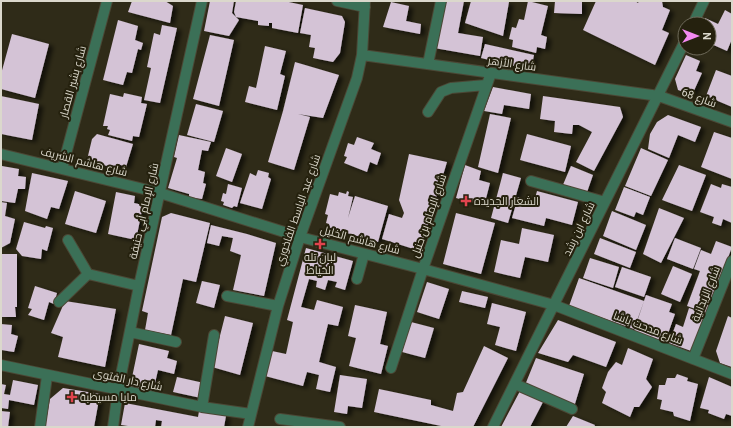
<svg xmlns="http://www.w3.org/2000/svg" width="733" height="428" viewBox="0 0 733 428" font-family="Roboto,Cairo,sans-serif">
  <defs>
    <filter id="shadow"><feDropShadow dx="4.5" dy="2.5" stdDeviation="2" flood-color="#0009"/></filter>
  </defs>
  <rect width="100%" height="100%" fill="#2f2b18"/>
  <path fill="#d4c3d6" filter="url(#shadow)" d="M132,1h33l8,5 -3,17 -42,-11z
    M210,1h24l-2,12 7,7 -10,16 -25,-5z
    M236,1h48l19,4 -5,28 -26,-5v-5h-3v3l-11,-1v-4l-22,-4 -2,-5z
    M444,1h20l-6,32 25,4 -3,19 -46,-8z
    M471,1l38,1 -6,34 -38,-13z
    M528,1l20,5 -7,29 6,2 -2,12 -8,-2 -1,6 -24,-6 1,-7 -4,-1 3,-12 4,1 3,-9 5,1z
    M555,1h27v13l-28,-1z
    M596,1h39l3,2 1,-2h23l1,6 7,3 -8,20 7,3 -14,32 -72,-35z
    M391,2l18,4 -3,15 15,3 -1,10 -37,-7z
    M305,8l37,8 3,6 -5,31 -7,9 -20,-4 2,-10 -6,-1 2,-12 -11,-2z
    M725,10l7,4v25l-5,12 -18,-8v-19h-6l2,-6 13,6z
    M118,20l20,6 -3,14 8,3 -2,7 -3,-1 -6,24 -5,-1 -4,13 -20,-5z
    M162,25l15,3 -17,75 -16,-3 7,-32 -4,-1 7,-34 6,2z
    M12,34l37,10 -14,54 -34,-9v-15z
    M210,35l24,5 -15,66 -26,-7z
    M485,44l49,11 -3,15 -50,-12z
    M265,46l21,5 -6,23 5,2 -8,34 -32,-8 4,-16 7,2z
    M686,55l14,6 -4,10 6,2 -10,22 -14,-5 -3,-11z
    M295,62l44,13 -16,43 -25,-4 12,3 -16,53 -26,-8 15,-51z
    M716,70l16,6v31l-26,-11z
    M493,87l38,7 -2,15 -25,-4 -2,9 -18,-3z
    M124,93l18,4 -1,6 6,1 -8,33 -6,-1 -1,5 -24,-6 2,-5 -3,-1 1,-3h-5l7,-32 13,3z
    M1,96l38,8 -7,36 -31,-6z
    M543,96l77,11 3,10 -29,54 -18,-9 16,-30 -13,-7h-6l-1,9 -18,-2 1,-11 -15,-2z
    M196,104l27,7 -9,31 -27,-7z
    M490,114l21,4 -13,55 -20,-6z
    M668,115l33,12 -6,15 -17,-7 -9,23 -21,-9 2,-15 7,-12z
    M714,132l18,6v41l-31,-12z
    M97,134l36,10 -7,23 -8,-3 -1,5 -30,-9 5,-21z
    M527,134l44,12 -6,26 -45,-12z
    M179,135l32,7 -3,9 -6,-1 -4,20 7,2 -2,11 3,1 -4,15 -13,-2v-3l-21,-6 9,-30 -3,-1z
    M357,137l17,6 -3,6 10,4 -4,12 -7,-3 -3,10 -23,-9 3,-6 -3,-1 4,-13 6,2z
    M226,148l16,6 -10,28 -16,-6z
    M641,148l27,12 -17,36 -26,-10z
    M409,154l38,8 -27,89 -38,-12 7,-25 13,4 2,-5 -5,-13z
    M465,165l16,6 -2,9 11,3 -6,23 -28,-8z
    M679,165l27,10 -14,36 -30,-11z
    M2,166l17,3 -1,7 8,1 -1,12h-7l-3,14 -14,-2z
    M571,166l22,9 -7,20 -24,-8z
    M258,170l11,3 -1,4 3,2 -9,30 -22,-6 10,-30 6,3z
    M32,173l36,8 -9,28 -8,-2 -4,12 -22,-8z
    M503,173l18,5 -13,45 -17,-5z
    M228,184l14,4 -5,19 -3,-1 -2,2 -9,-3 1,-3 -3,-1 2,-8 3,1z
    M711,184l10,4 1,-4 10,3v36l-9,-4 -2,7 -9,-3 2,-6 -14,-5z
    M624,187l26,10 -7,18 -7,-3 -2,5 -19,-7z
    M75,191l31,10 -10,32 -31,-9z
    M347,191l2,1 -1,4 5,1 -5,21 7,-22 33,10 -10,36 -48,-14 -1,-4 -3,-1 2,-8 -3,-1 5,-20 8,2 1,-4 7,2z
    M537,191l41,11 -6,23 -26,-7 -2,8 -32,-8 6,-21 16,5z
    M116,192l19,4 -1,7 9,2 -7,35 -28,-6z
    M1,202l6,1 -2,13 10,3 -5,24 -9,5z
    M659,208l25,10 -23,45 -18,-9z
    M612,211l34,14 -10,25 -33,-14z
    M171,213l39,10 -14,59 -13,-3 -12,56 -26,-5 3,-17 -6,-2 20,-94z
    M456,213l39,10 -14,51 -38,-10z
    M24,222l21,6 1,-2 7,2 -6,23 -5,-2 -1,10 -19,-3 -6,-7z
    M211,225l36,9 29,9 -12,53 -31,-6 8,-35 -11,-4 3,-13 -11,-2 -3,10 -12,-3z
    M522,228l32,7 -6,27 -23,-5 -5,21 -26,-6 7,-32 18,4z
    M600,238l36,14 -6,16 -36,-14z
    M675,238l26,10 -8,21 -26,-10z
    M716,241l16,6 -25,66 -20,-7 13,-35 -6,-2 7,-19 10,4z
    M306,248l47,13 -8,29 -10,-3 2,-5 -9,-2 -3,10 -9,-3 1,-6 -8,-2 -8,28 13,3 3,-10 26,7 -5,19 -10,-2 -9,38 17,5 -6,25 -14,-3 3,-14 -12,-3 -4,14 -38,-10 7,-25 14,3 7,-32 -6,-2z
    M1,254h16v53h-2l1,10h-15z
    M590,258l29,9 -6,21 -30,-10z
    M673,266l19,8 -12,28 -19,-8z
    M622,267l29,10 -7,20 -29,-10z
    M579,278l65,23 -10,28 -65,-23z
    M202,281l18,4 -6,23 -18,-5z
    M427,282l22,7 -10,30 -22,-7z
    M35,286l22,7 -3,11 -5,-2 -5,18 -16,-5 4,-6 -4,-1z
    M462,291l26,6 -3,11 -26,-6z
    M646,295l26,9 -3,8 6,2 -10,28 -31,-11z
    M65,301l51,8 -11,58 -47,-10 5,-20 -12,-4z
    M492,303l34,9 -10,39 -21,-6 5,-18 -13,-3z
    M355,305l32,7 -7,32 8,2 -7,28 -32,-8 7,-28 -8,-2z
    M689,308l19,7 -14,37 -25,-9 7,-19 7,3z
    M225,316l28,7 -13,52 -28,-8z
    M728,316l4,2v49l-12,-4 -4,-12z
    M558,320l58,22 -10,25 -33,-12 -5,7 -30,-9z
    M411,322l23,6 -9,30 -23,-6z
    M1,324l11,1 -1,9 7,2 -4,16 -13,-2z
    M139,344l30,7 -2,7 10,3 -3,13 -16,-4 -5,22 -23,-5z
    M484,346l24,12 -35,69h-27l-72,-15 5,-23 52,11v5l22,6 4,-18 6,-1z
    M628,348l25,11 -7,20 6,8 -13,20h-5l-4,10 -28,-14 4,-11 -4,-4 6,-16 8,-10 6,3z
    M536,358l48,16 -10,33 -49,-22z
    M677,374l11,4 -1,3 11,3 -8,37 -16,-5 -1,-4 -13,-3 2,-9 -5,-1 2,-14h6l2,-7h8z
    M340,375l27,4 -5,29 -14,-2 -1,8 -13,-2z
    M177,377l27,6 -3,15 -28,-6z
    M709,377l23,10v29l-6,-2 -2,5 -16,-6 1,-3 -9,-2z
    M13,380l25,5 -4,20 -25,-5 -1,9 -7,-1v-24l5,1 -2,9 6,1z
    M63,388l37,6 -6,33h-49l5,-28z
    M520,391l23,11 -13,25h-29z
    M125,403l73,14 1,-6 27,5 -2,11h-63l1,-6 -6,-1 -1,7h-20l-14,-2z
    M1,411l9,1 -2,15h-7z
    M573,416l22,9 -1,2h-28z"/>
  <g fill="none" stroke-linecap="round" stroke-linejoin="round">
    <g stroke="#4b4735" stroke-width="12">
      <path id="minor" d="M337,1l28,6
        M693,24l11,-23
        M362,55l297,41 73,26
        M428,64l13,-63
        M428,112l13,-20 10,-4 35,-3
        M1,154l159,39 140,44 123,32 131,36 178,69
        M62,169l45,-168
        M531,181l74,21
        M88,274l51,12
        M357,279l7,-25
        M227,296l51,10
        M59,302l29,-28 -20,-34
        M130,332l46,10
        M693,359l39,-98
        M1,365l201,42 49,7
        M391,368l32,-99 68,-196
        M515,384l57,25
        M202,407l12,-72
        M280,419l60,8
        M40,427l7,-51
        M113,427l5,-37 21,-104 63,-285
        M248,427l30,-121 22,-69 57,-159 5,-23 3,-54
        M493,427l192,-386"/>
    </g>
    <use href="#minor" stroke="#3b7057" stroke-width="10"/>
  </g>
  <g fill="#e0444e" stroke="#25210e" stroke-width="1.5">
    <path d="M464 195h4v4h4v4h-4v4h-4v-4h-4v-4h4z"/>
    <path d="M318 238h4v4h4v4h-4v4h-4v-4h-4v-4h4z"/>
    <path d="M70 391h4v4h4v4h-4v4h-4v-4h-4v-4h4z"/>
  </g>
  <g text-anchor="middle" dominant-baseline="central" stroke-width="4" stroke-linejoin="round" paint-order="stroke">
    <g font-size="11" fill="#dbd8cc" stroke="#25210e">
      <text transform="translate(512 64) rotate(8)">شارع الأزهر</text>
      <text transform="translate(73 82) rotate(-75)">شارع بشير القصار</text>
      <text transform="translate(699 98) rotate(20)">شارع 68</text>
      <text transform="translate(84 162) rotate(14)">شارع هاشم الشريف</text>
      <text transform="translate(298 210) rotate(-71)">شارع عبد الباسط الفاخوري</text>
      <text transform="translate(144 211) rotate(-77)">شارع الإمام أبي حنيفة</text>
      <text transform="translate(429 216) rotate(-71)">شارع الإمام بن حنبل</text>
      <text transform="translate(579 229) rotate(-64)">شارع ابن رشد</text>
      <text transform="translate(360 240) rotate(15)">شارع هاشم الخليل</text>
      <text transform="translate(706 294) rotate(-68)">شارع الزيدانية</text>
      <text transform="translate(648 328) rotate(21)">شارع مدحت باشا</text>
      <text transform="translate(128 380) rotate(12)">شارع دار الفتوى</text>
    </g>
    <g font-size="11" fill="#dbd8cc" stroke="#25210e" text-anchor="start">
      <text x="474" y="201">الشعار الجديده</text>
      <text x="320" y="257" text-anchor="middle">لبان تله<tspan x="320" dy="13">الخياط</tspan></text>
      <text x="80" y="397">مايا مسيطبة</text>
    </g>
  </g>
  <rect width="733" height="428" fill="none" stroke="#dbd8cc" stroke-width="4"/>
  <g transform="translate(697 36) rotate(90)"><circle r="19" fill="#25210e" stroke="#6e6a5a"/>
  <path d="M0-3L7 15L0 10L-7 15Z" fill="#f38af1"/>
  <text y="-6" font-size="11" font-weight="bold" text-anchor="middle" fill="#dbd8cc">N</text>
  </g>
</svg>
